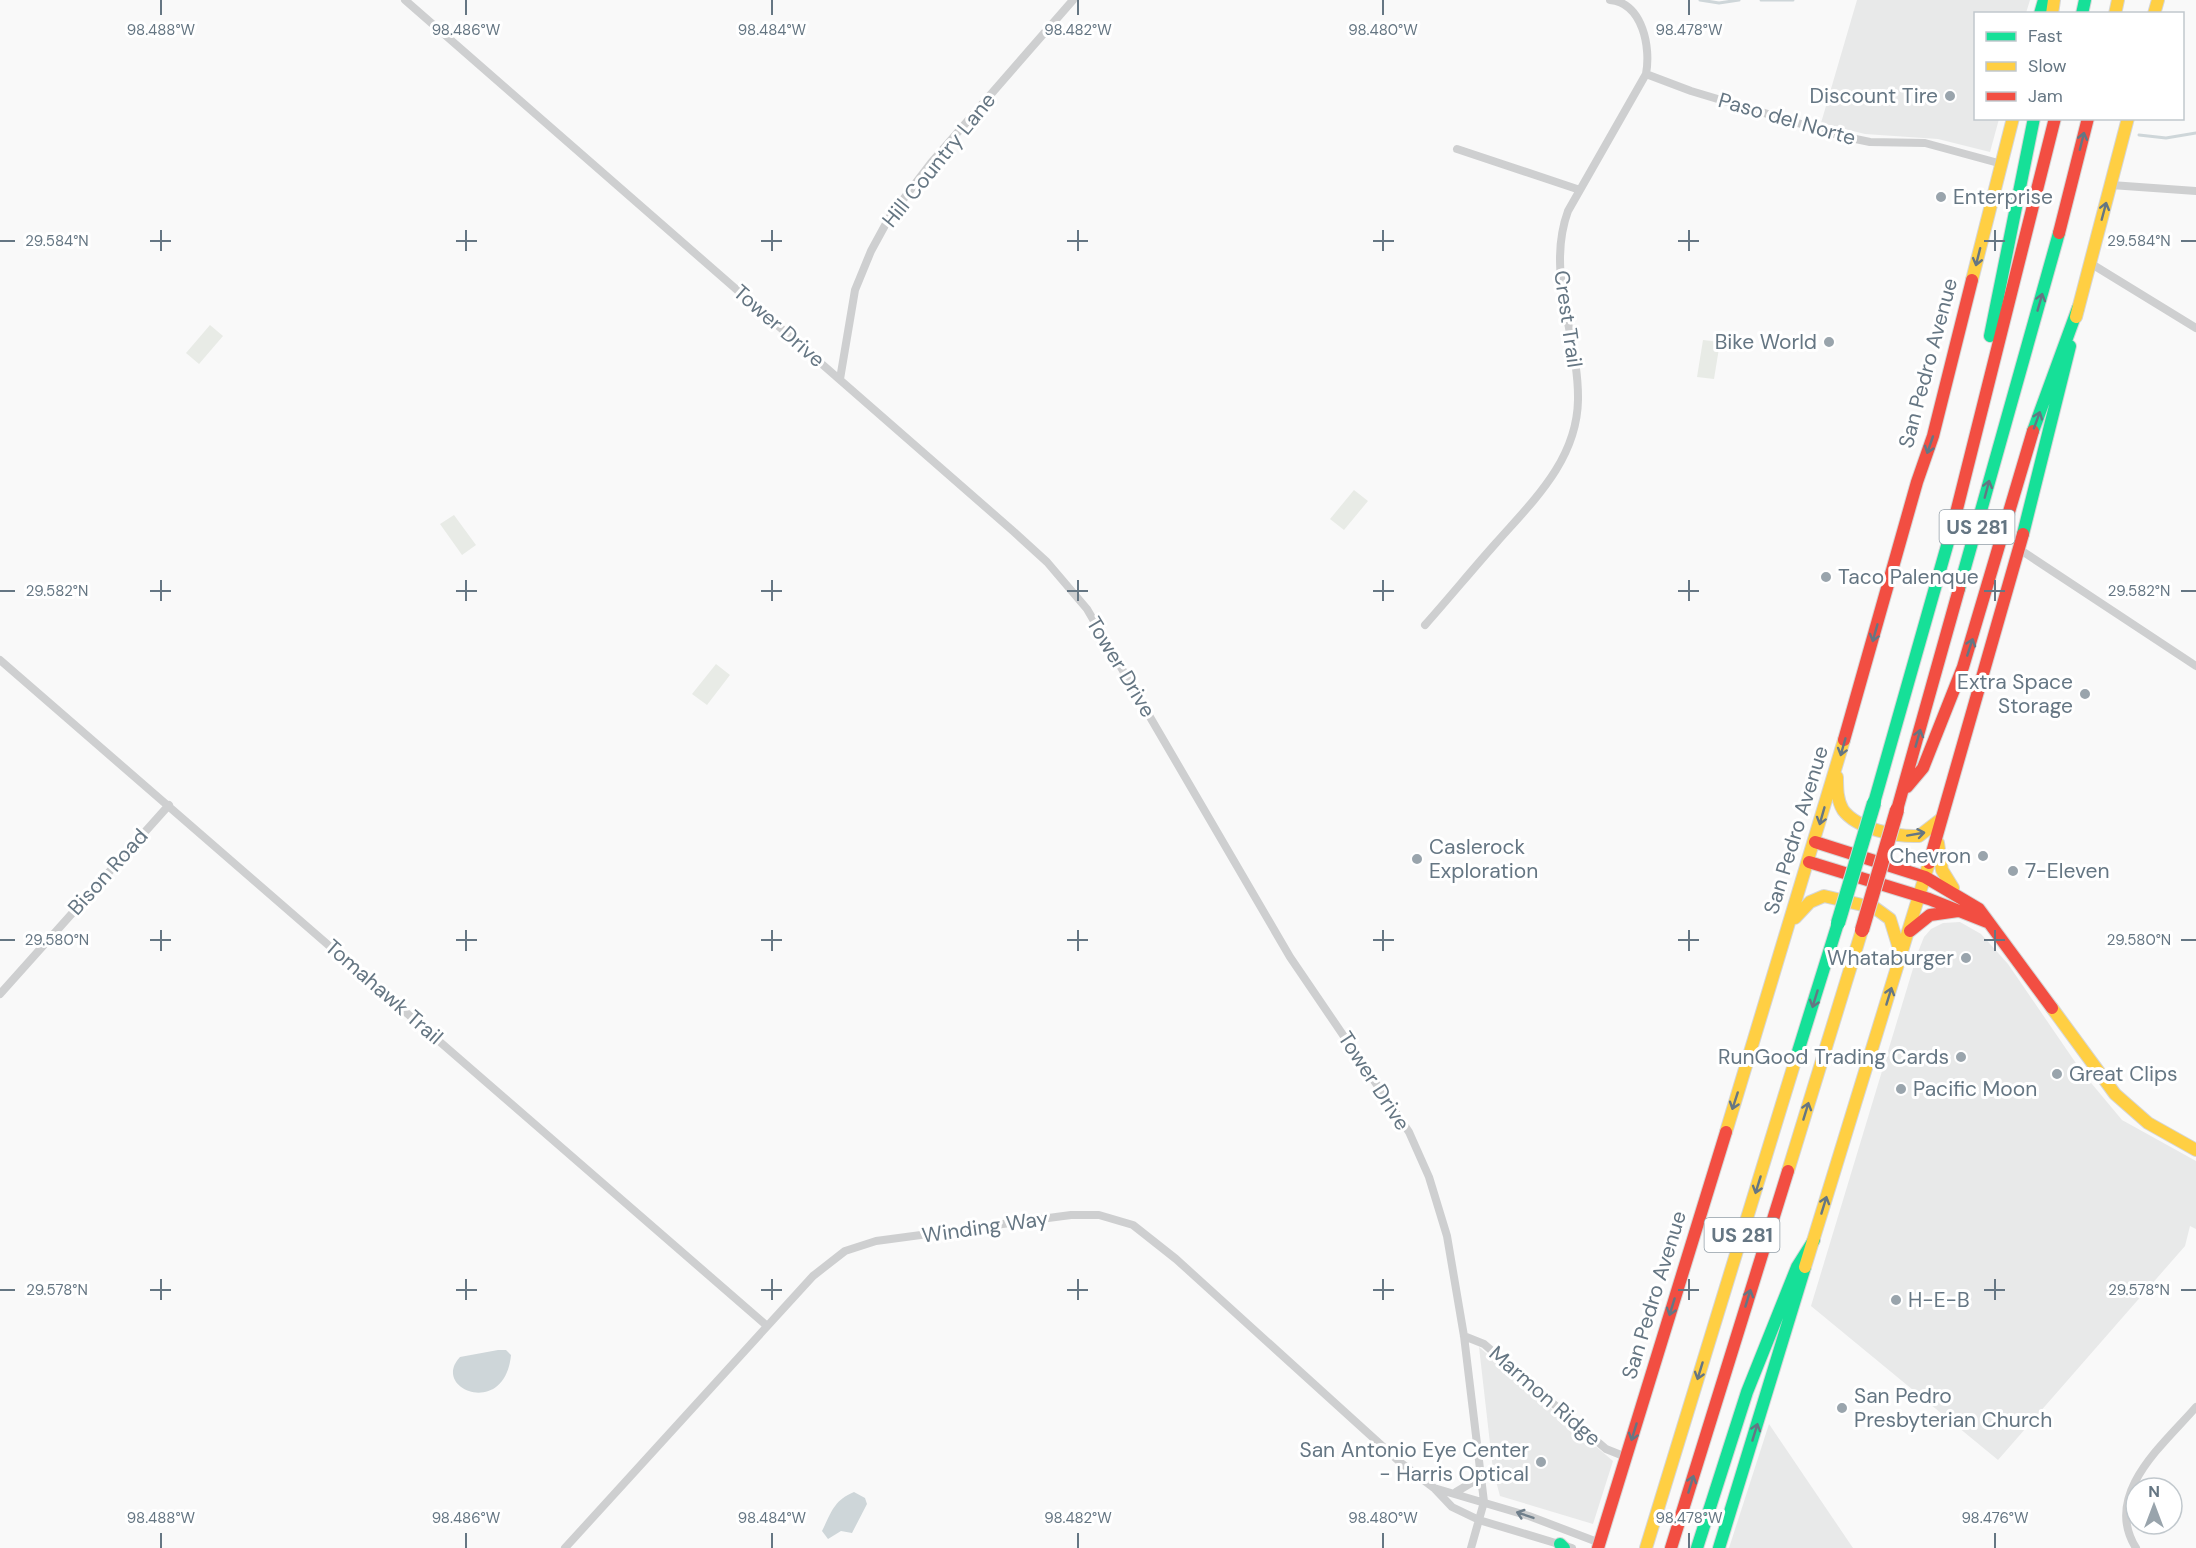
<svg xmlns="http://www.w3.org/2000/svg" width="2196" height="1548" viewBox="0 0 2196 1548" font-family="'DM Sans',sans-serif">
  <rect width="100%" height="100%" fill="#f9f9f9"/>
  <path fill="#e8e9e9" d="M1857,0h173l-4,13 -50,1v104l23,1 -9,33 -52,-13 -73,-5 -44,-11z
    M1960,922l21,12 27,30 74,108 40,48 74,41v68l-6,-3 -5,20 -187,214 -187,-154 107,-354 6,-15 7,-8 12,-6z
    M1479,1347l134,114 -20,63 -93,-28 -7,-26z
    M1769,1424l84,124h-124z"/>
  <path fill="#e8ebe6" d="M210,325l13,11 -24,28 -13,-11z
    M1703,340l17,2 -6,37 -17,-2z
    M1354,490l14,11 -24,29 -14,-11z
    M454,515l22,30 -14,10 -22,-31z
    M716,664l14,11 -23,30 -15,-11z"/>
  <path fill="#ced6d9" d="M498,1350h8l5,5c-6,64 -81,34 -51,2z
    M854,1492l11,6 2,6 -15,29 -11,-2 -13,8 -6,-8c9,-18 12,-31 32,-39z"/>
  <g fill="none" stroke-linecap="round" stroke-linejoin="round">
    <path stroke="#ced6d9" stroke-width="3" d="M1700,0l19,3 20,-3
      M1761,0h32
      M2139,135l27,3 30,-5"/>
    <g stroke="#d5d6d7" stroke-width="14">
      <path id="fast" d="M2040,14l4,-14
        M2082,14l3,-14
        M1990,336l44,-218
        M2033,431l45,-123
        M2023,534l47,-188
        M1959,589l100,-356
        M1874,803l80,-282
        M1796,1058l42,-135
        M1560,1544l4,4
        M1697,1548l50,-156 50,-125 17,-27
        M1719,1548l86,-281"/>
    </g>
    <g stroke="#d5d6d7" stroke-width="14">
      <path id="slow" d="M2052,14l2,-14
        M2115,14l3,-14
        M2154,14l4,-14
        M1972,280l41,-162
        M2076,317l52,-199
        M1837,777c0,11 0,23 6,33 14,19 54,27 76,26l22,-17
        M1938,843l4,27 11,18
        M1795,918l15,-16 14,-6 51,12 15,11 11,36
        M2052,1008l63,86 33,29 48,27
        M1726,1132l118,-392
        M1788,1171l74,-241
        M1805,1267l124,-404
        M1646,1548l150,-490"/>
    </g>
    <g stroke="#d5d6d7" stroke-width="14">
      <path id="jam" d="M2059,233l29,-115
        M1954,521l101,-403
        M1844,740l73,-258 16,-46 39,-156
        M1907,787l16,-19 40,-101 70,-236
        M1897,810l62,-221
        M1815,842l110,35 54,32 73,99
        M1809,862l120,37 58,23
        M1929,863l94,-329
        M1910,931l20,-16 28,-4
        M1598,1548l128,-416
        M1671,1548l117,-377"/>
    </g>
    <path stroke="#cecfd0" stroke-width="8" d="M405,0l608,531 34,31 40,47 203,348 119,175 20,45 18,59 17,100 20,166 -13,46
      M1646,74l45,17 150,45 29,6 55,1 77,21
      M1457,149l123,41
      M2111,185l85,6
      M2090,263l106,65
      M840,379l15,-89 16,-39 18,-33 42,-55 142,-163
      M2019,549l177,117
      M1425,625c24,-27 47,-55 71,-82 37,-42 81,-83 82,-143 1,-63 -33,-126 -10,-189l78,-137c5,-26 -3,-71 -36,-74
      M0,660l766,665
      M0,994l169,-189
      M1464,1336l20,8 122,105 20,8
      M1434,1488l95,28 71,27
      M1456,1492l15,-9 9,-14
      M565,1548l248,-272 32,-25 31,-10 195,-26h28l34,10 43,34 225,204 33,25 18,19 27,13 93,28
      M2136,1548c-34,-54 28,-104 60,-141"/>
    <use href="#fast" stroke="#16e098" stroke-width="12"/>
    <use href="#slow" stroke="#ffcf43" stroke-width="12"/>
    <use href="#jam" stroke="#f24e42" stroke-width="12"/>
    <g stroke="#d5d6d6" stroke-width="16" stroke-linecap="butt">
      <path id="fast-bridge" d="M1838,923l36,-120"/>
    </g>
    <g stroke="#d5d6d6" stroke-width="16" stroke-linecap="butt">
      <path id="jam-bridge" d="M1862,930l35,-120"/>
    </g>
    <use href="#fast-bridge" stroke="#16e098" stroke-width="14"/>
    <use href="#jam-bridge" stroke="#f24e42" stroke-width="14"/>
  </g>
  <defs><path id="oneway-shaft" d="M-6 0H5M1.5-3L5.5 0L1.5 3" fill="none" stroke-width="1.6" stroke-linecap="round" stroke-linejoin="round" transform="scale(1.5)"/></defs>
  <g stroke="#657683">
    <use href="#oneway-shaft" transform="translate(2082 141) rotate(-76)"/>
    <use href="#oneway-shaft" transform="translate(2104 211) rotate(-75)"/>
    <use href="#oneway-shaft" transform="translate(1978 257) rotate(104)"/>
    <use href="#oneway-shaft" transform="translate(2040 302) rotate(-74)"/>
    <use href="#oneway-shaft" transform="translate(2037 420) rotate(-70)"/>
    <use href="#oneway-shaft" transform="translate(1930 445) rotate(109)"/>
    <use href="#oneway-shaft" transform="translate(1987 489) rotate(-75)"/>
    <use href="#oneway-shaft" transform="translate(1875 633) rotate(106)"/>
    <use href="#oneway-shaft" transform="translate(1970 647) rotate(-72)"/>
    <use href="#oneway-shaft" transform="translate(1918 738) rotate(-74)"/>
    <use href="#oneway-shaft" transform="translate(1843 747) rotate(106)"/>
    <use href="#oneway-shaft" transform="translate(1822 816) rotate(106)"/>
    <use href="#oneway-shaft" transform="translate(1916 834) rotate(-10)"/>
    <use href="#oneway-shaft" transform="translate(1889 996) rotate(-73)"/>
    <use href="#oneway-shaft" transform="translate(1815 999) rotate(107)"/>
    <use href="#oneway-shaft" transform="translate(1735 1101) rotate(108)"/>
    <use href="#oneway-shaft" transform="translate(1806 1111) rotate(-73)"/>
    <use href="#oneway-shaft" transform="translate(1758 1185) rotate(107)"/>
    <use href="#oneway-shaft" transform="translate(1824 1205) rotate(-73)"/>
    <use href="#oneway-shaft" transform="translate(1748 1298) rotate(-73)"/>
    <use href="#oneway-shaft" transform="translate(1672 1307) rotate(107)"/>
    <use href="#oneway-shaft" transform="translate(1700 1371) rotate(107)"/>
    <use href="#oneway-shaft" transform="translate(1634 1432) rotate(107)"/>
    <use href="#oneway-shaft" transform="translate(1755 1432) rotate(-73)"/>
    <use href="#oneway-shaft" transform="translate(1691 1484) rotate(-73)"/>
  </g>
  <use stroke="#707f8b" href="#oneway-shaft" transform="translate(1525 1515) rotate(-161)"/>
  <path fill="none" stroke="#657683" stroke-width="2" d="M161,0v15M466,0v15M772,0v15M1078,0v15M1383,0v15M1689,0v15M161,230v21M466,230v21M772,230v21M1078,230v21M1383,230v21M1689,230v21M1995,230v21M0,241h15M150,241h21M456,241h21M761,241h21M1067,241h21M1373,241h21M1678,241h21M1984,241h21M2181,241h15M161,580v21M466,580v21M772,580v21M1078,580v21M1383,580v21M1689,580v21M1995,580v21M0,591h15M150,591h21M456,591h21M761,591h21M1067,591h21M1373,591h21M1678,591h21M1984,591h21M2181,591h15M161,930v21M466,930v21M772,930v21M1078,930v21M1383,930v21M1689,930v21M1995,930v21M0,940h15M150,940h21M456,940h21M761,940h21M1067,940h21M1373,940h21M1678,940h21M1984,940h21M2181,940h15M161,1279v21M466,1279v21M772,1279v21M1078,1279v21M1383,1279v21M1689,1279v21M1995,1279v21M0,1290h15M150,1290h21M456,1290h21M761,1290h21M1067,1290h21M1373,1290h21M1678,1290h21M1984,1290h21M2181,1290h15M161,1533v15M466,1533v15M772,1533v15M1078,1533v15M1383,1533v15M1689,1533v15M1995,1533v15"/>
  <g fill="#99a4ac" stroke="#fff" stroke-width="2">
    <circle cx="1950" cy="96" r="6"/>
    <circle cx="1941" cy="197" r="6"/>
    <circle cx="1829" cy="342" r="6"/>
    <circle cx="1826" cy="577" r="6"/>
    <circle cx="2085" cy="694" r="6"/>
    <circle cx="1983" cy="856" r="6"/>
    <circle cx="1417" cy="859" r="6"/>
    <circle cx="2013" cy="871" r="6"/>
    <circle cx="1966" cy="958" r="6"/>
    <circle cx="1961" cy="1057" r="6"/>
    <circle cx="2057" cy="1074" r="6"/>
    <circle cx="1901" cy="1089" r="6"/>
    <circle cx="1896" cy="1300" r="6"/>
    <circle cx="1842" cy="1408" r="6"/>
    <circle cx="1541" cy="1462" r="6"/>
  </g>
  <g text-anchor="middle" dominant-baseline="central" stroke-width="6" stroke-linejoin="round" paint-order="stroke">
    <g fill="#fff" stroke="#939fa8" stroke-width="1.5">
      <rect x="1939.5" y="510" width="75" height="34" rx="4.5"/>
      <rect x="1704.5" y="1218" width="75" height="34" rx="4.5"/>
    </g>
    <g font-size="20" font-weight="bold" fill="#657683">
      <text x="1977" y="527">US 281</text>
      <text x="1742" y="1235">US 281</text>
    </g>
    <g font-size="21" fill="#657683" stroke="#fff" text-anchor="start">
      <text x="1938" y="96" text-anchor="end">Discount Tire</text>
      <text x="1953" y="197">Enterprise</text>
      <text x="1817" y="342" text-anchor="end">Bike World</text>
      <text x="1838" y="577">Taco Palenque</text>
      <text x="2073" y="682" text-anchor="end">Extra Space<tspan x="2073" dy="24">Storage</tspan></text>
      <text x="1429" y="847">Caslerock<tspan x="1429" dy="24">Exploration</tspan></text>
      <text x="1971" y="856" text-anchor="end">Chevron</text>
      <text x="2025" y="871">7-Eleven</text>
      <text x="1954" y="958" text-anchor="end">Whataburger</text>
      <text x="1949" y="1057" text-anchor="end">RunGood Trading Cards</text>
      <text x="2069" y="1074">Great Clips</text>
      <text x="1913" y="1089">Pacific Moon</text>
      <text x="1908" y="1300">H-E-B</text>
      <text x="1854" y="1396">San Pedro<tspan x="1854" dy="24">Presbyterian Church</tspan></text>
      <text x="1529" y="1450" text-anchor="end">San Antonio Eye Center<tspan x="1529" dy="24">- Harris Optical</tspan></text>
    </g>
    <g font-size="21" fill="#657683" stroke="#fff">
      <text transform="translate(1787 119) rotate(16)">Paso del Norte</text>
      <text transform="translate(939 160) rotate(-51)">Hill Country Lane</text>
      <text transform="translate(1568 319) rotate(82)">Crest Trail</text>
      <text transform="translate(779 326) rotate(41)">Tower Drive</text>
      <text transform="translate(1928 363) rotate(-75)">San Pedro Avenue</text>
      <text transform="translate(1121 667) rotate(59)">Tower Drive</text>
      <text transform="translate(1796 830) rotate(-73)">San Pedro Avenue</text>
      <text transform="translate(108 872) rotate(-48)">Bison Road</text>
      <text transform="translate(384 992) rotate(41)">Tomahawk Trail</text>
      <text transform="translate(1374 1081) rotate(57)">Tower Drive</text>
      <text transform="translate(985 1227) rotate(-8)">Winding Way</text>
      <text transform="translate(1654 1295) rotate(-73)">San Pedro Avenue</text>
      <text transform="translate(1545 1396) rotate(41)">Marmon Ridge</text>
    </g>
  </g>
  <g font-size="15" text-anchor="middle" fill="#657683" stroke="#fff" stroke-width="6" stroke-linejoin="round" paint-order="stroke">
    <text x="161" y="35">98.488°W</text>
    <text x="466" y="35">98.486°W</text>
    <text x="772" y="35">98.484°W</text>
    <text x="1078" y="35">98.482°W</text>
    <text x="1383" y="35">98.480°W</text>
    <text x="1689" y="35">98.478°W</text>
    <text x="57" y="246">29.584°N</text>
    <text x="2139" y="246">29.584°N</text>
    <text x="57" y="596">29.582°N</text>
    <text x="2139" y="596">29.582°N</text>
    <text x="57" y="945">29.580°N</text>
    <text x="2139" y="945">29.580°N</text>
    <text x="57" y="1295">29.578°N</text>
    <text x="2139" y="1295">29.578°N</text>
    <text x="161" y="1523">98.488°W</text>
    <text x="466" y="1523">98.486°W</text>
    <text x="772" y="1523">98.484°W</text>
    <text x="1078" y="1523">98.482°W</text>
    <text x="1383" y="1523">98.480°W</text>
    <text x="1689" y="1523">98.478°W</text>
    <text x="1995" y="1523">98.476°W</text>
  </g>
  <rect x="1974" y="12" width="210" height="108" fill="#ffffff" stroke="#c1c8cd" stroke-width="1.5"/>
  <rect x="1986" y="32" width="30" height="9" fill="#16e098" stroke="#c1c8cd" stroke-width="1.5"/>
  <text x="2028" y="42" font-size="18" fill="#657683">Fast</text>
  <rect x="1986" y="62" width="30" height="9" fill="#ffcf43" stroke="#c1c8cd" stroke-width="1.5"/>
  <text x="2028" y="72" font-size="18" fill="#657683">Slow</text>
  <rect x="1986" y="92" width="30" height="9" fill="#f24e42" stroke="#c1c8cd" stroke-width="1.5"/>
  <text x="2028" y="102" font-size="18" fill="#657683">Jam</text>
  <g transform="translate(2154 1506)"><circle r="28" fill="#ffffff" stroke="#c1c8cd" stroke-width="1.5"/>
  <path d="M0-4.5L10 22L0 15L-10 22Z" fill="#99a4ac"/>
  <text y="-9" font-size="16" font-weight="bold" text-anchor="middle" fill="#657683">N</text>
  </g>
</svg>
